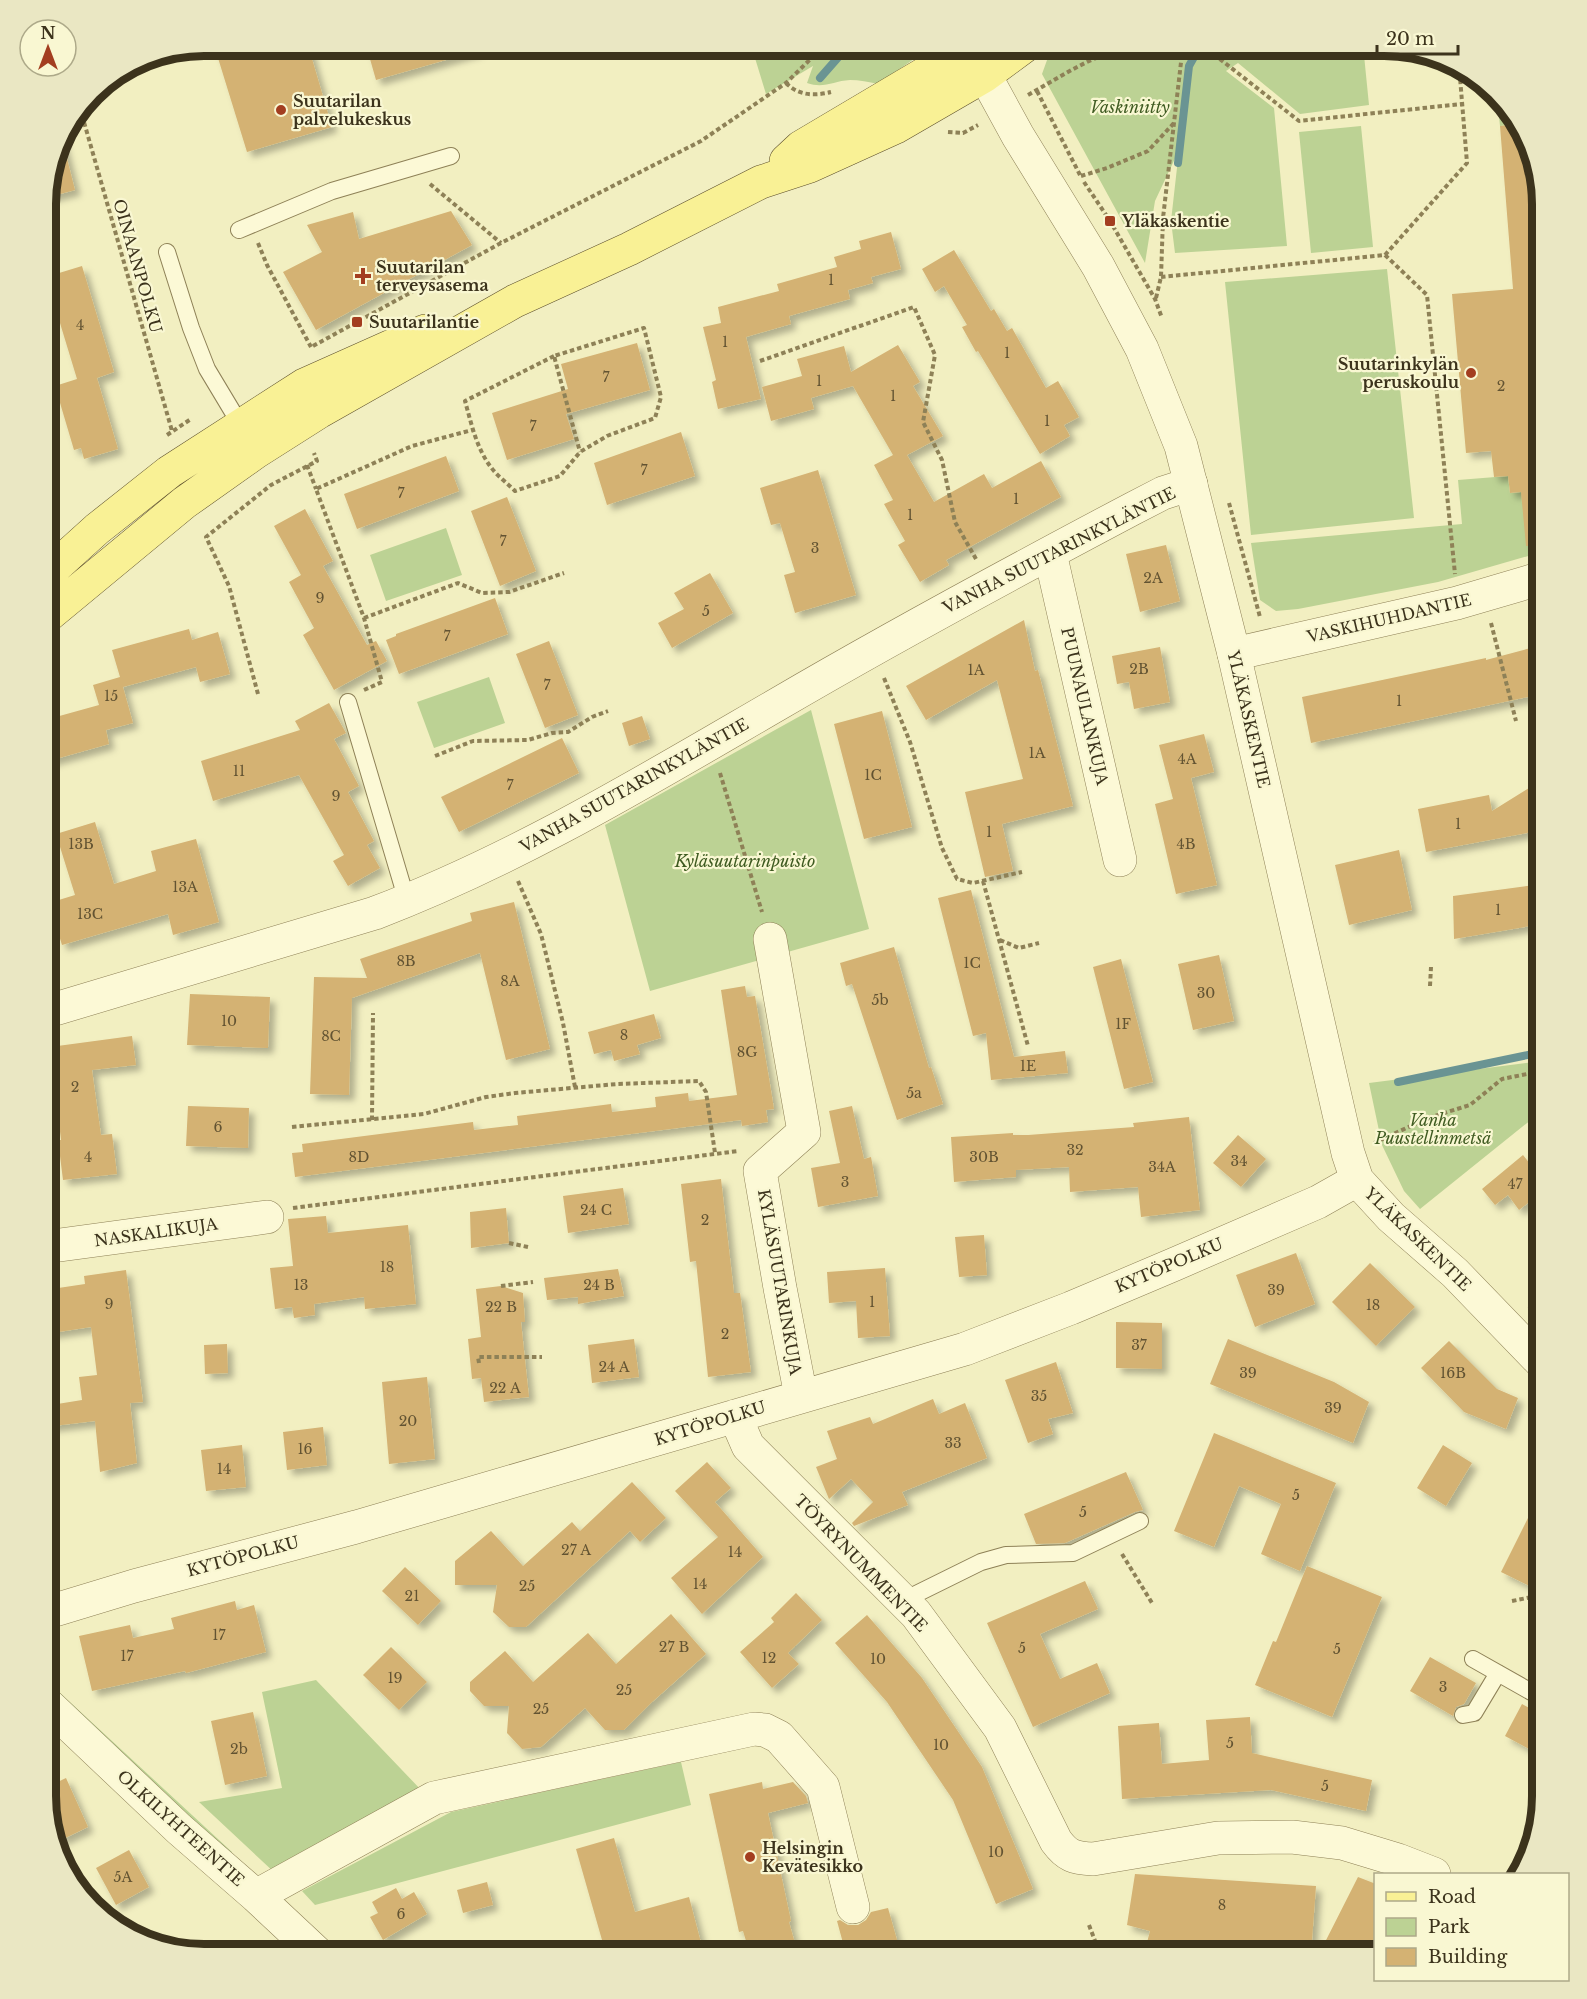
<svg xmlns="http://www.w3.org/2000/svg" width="1587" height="1999" viewBox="0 0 1587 1999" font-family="'Libre Baskerville',serif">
  <defs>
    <filter id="shadow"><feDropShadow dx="5.5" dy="5.5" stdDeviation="3" flood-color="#0004"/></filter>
  </defs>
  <rect width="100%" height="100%" fill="#f2efc1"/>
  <path fill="#bcd294" d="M751,45h183l-56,39c-9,-2 -19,-4 -28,-4 -17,1 -26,9 -43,3l6,-17 -47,28z
    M1057,45h306l6,60 -69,9 -62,-51 -12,8 48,37 13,138 -112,7 -4,-32 8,-71 -24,51 -10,62 -103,-189 9,-25z
    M1497,98l18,17 3,9 -18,2z
    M1361,126l12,121 -62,6 -12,-121z
    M1387,269l27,249 -163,17 -26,-253z
    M1508,476l2,17 11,-1 21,30v30l-104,30 -140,27 -22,2 -16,-11 -9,-57 211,-19 -4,-44z
    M446,528l16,47 -76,26 -16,-46z
    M489,677l16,46 -71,25 -17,-46z
    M811,710l58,219 -219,62 -45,-166z
    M1542,1061v50l-122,98 -16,-18 -22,-46 -13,-62z
    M45,1679l187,173 -7,7 -180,-168z
    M316,1680l107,112 -147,82 -77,-72 83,-14 -20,-96z
    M681,1762l10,43 -376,100 -13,-14 149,-79z"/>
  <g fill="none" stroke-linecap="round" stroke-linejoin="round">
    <path stroke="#6a9493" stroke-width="8" d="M820,78l29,-33
      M1178,163l11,-97 9,-16
      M1398,1082l144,-30"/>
  </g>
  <path fill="#d4b273" filter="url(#shadow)" d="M214,45h94l24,82 -85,25z
    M366,45h110l1,6 -101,29z
    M1518,124l24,79v342l-16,1 -5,-54 -11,1 -2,-17 -14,1 -3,-26 -25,2 -14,-159 61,-5 -13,-163z
    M61,135l14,55 -30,8v-6z
    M451,211l21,34 -156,85 -33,-58 39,-20 -15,-27 46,-13 6,27z
    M891,232l10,37 -30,8 2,6 -25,7 2,9 -61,17 2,8 -45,13 15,62 -43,10 -6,-27 4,-2 -13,-53 18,-4 -3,-16 61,-16 -2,-7 60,-17 -3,-10 27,-8 -2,-8z
    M954,250l37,61 3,-2 13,22 5,-3 34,60 12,-7 21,36 -15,8 6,11 -30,18 -62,-103 -2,1 -14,-25 5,-2 -23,-39 -9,6 -13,-23z
    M82,266l32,106 -17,6 21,71 -34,10 -3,-11 -7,2 -19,-64 22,-7 -31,-102z
    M637,343l13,47 -84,24 8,25 -67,21 -15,-47 76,-24 -7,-25z
    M898,345l22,37 -7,4 30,50 -36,19 27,47 50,-28 8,14 49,-27 20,36 -115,63 3,5 -29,17 -22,-37 7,-4 -21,-37 9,-4 -19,-35 19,-10 -40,-69 -42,12 3,11 -43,12 -9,-34 40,-11 -5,-17 47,-13 7,26z
    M681,432l14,44 -88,29 -13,-42z
    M446,456l13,35 -102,38 -13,-35z
    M818,470l38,125 -61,18 -11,-38 11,-3 -15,-49 -9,2 -11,-37z
    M507,497l29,74 -36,15 -29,-75z
    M305,509l28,52 -10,5 44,79 9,-4 11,20 -53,29 -31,-55 11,-7 -25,-46 12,-7 -27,-49z
    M1166,545l14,56 -40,11 -14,-58z
    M710,573l23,40 -61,35 -14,-25 26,-14 -10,-16z
    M495,598l13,36 -109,40 -13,-34 10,-4v-2z
    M1024,620l11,51 3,-1 35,136 -71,18 11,47 -28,6 -20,-85 58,-13 -26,-99 -71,40 -20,-34z
    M189,629l3,11 26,-8 12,42 -30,8 -4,-15 -73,20 10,36 -27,7 3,14 -64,18v-42l54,-15 -6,-20 27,-8 -8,-27z
    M549,641l29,74 -33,13 -29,-74z
    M1542,645v49l-231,49 -9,-46 184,-39v2z
    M1160,647l10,55 -36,7 -5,-27 -12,2 -5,-28z
    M329,703l17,30 -12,6 25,47 -11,6 26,49 -7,4 13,23 -32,18 -15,-25 11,-6 -45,-80 -86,26 -12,-40 99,-31 -5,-9z
    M882,711l30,116 -48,12 -30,-115z
    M642,716l8,23 -21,7 -7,-23z
    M1204,734l10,38 -23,6 26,107 -41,9 -21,-90 18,-5 -14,-54z
    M562,738l17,35 -120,59 -18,-35z
    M1542,780v46l-15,7 -101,19 -8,-43 71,-14 3,16z
    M95,822l19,62 42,-13 -5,-20 45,-12 23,83 -46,13 -5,-21 -106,31 -13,-42 26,-8 -19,-61z
    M1399,850l13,60 -63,15 -14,-60z
    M1542,884v40l-88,15 -1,-43z
    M971,890l43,167 51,-6 3,22 -77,7 -5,-47 -13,3 -35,-138z
    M514,902l36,147 -44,11 -26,-107 -128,45 -3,97 -39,-1 4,-117 53,1 -7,-19 112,-38 -2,-8z
    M894,947l35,121 2,-1 12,37 -46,16 -45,-136 -6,2 -6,-23z
    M1219,955l15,66 -41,9 -15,-66z
    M1121,959l32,123 -29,7 -31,-122z
    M745,986l2,11 8,-1 14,82 5,31 -8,1 2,12 -26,4 -1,-6 -446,57 -3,-24 11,-1 -1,-8 171,-22 1,8 44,-5 -1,-9 94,-12 1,8 44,-5 -1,-10 33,-4 1,8 48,-6 -16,-105z
    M190,994l80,3 -2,51 -81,-3z
    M654,1014l7,24 -24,7 3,9 -26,7 -3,-11 -17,4 -6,-22z
    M132,1036l4,29 -44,5 9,65 11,-1 5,40 -54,6 -5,-40h3l-11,-93z
    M188,1106l61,2 -1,40 -62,-2z
    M852,1106l12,53 7,-2 7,39 -60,11 -7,-39 29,-5 -11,-52z
    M1189,1117l11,93 -59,7 -3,-30 -68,5 -1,-25 -53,3v7l-62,5 -3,-45 62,-4v2h15l106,-8 -1,-4z
    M1238,1135l28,24 -25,28 -28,-24z
    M1523,1155l19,24v13l-23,18 -11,-15 -13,10 -13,-16z
    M721,1179l13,114h6l11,79 -43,5 -12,-116 -6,1 -9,-78z
    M623,1188l6,36 -61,9 -5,-37z
    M506,1208l3,35 -38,5 -1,-36z
    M326,1216l2,17 80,-8 8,79 -51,5 -1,-12 -50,7 1,11 -21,3 -2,-11 -17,2 -5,-41 23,-2 -5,-47z
    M984,1235l3,40 -28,2 -4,-40z
    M1296,1253l19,51 -60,23 -19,-52z
    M1370,1263l45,44 -39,39 -44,-44z
    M885,1268l5,68 -32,2 -2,-37 -27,2 -2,-31z
    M618,1269l6,27 -46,8v-7l-31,3 -3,-22z
    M126,1270l17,132 -13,1 7,60 -37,9 -5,-51 -50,6v-21l37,-6 -3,-23 18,-2 -6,-48 -46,7v-44l40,-6 -1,-8z
    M501,1286l22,7 2,29h-4l8,75 -45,5 -3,-24 -9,1 -4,-40 13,-2 -5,-48z
    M1116,1322l46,1v46l-46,-1z
    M634,1339l5,38 -47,6 -4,-38z
    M1228,1339l106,43 35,20 -16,41 -143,-59z
    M1449,1341l48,48 21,9 -12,31 -42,-17 -43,-44z
    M227,1344l1,29 -23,1 -1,-29z
    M1056,1362l17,51 -25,6 5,15 -25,9 -23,-63z
    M427,1377l8,82 -46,5 -7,-82z
    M933,1399l6,15 26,-11 22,55 -85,34 6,13 -54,21 -2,-3 21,-21 -22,-23 -22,20 -13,-32 21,-8 -10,-28 43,-14 3,7z
    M323,1427l4,38 -40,5 -4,-38z
    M1214,1433l122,50 -36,88 -39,-17 20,-50 -42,-18 -25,61 -40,-16z
    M242,1445l4,42 -40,4 -5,-41z
    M1443,1445l29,18 -26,43 -29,-18z
    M707,1462l24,26 -16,14 48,55 -61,57 -31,-36 47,-41 -43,-46z
    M1126,1472l17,38 -8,2 -70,31 -29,1 -12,-30z
    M632,1482l34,36 -26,24 -10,-11 -104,96h-17l-16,-15 4,-27h-42v-24l36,-30 32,35 49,-44 8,9z
    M1542,1490v102l-41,-20z
    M1307,1566l75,31 -50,120 -77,-32 18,-44 3,1z
    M405,1567l36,34 -23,24 -36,-34z
    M1085,1581l13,28 -58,25 20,45 37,-16 13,30 -77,34 -46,-104z
    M796,1593l26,27 -34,33 11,11 -27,24 -32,-36 34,-30 -3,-4z
    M235,1601l2,9 17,-5 12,47 -80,21 -1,-2 -93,20 -13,-55 51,-11 3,13 41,-9 -3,-11z
    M671,1614l35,40 -55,49 -27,27h-19l-20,-22 -44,39 -19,2 -15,-16 2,-27h-25l-14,-15v-9l35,-31 28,31 55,-49 28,31z
    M867,1615l55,63 60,89 51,122 -37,15 -43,-104 -66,-98 -52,-59z
    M391,1647l36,35 -28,28 -36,-35z
    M1430,1657l46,26 -12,21 -8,3 -3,9 -43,-25z
    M1522,1704l20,11v41l-37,-20z
    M253,1712l14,64 -42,9 -14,-64z
    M1250,1717l2,36 120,27 -6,31 -95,-21 -149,9 -4,-73 41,-3 3,41 47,-4 -3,-40z
    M66,1778l22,49 -27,13 -9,-21 -7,-23v-8z
    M762,1782l1,7 30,-7 13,14 2,7 -40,10 23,108 -2,1 9,32h-48l-7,-23 -4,1 -30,-138z
    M614,1838l21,74 54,-15 15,57h-98l-30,-105z
    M129,1850l20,37 -33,18 -20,-37z
    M1135,1874l181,12 -5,68h-167l6,-23 -23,-6z
    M1358,1877l18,7v70h-57z
    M487,1882l6,23 -30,8 -6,-23z
    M396,1888l6,11 12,-7 13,22 -44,26 -13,-23 8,-4 -6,-11z
    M888,1908l13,46h-55l-9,-33 3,-1 8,5h10l8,-5 5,-8z"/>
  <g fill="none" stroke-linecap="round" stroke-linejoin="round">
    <g stroke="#8e8157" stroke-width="18">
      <path id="service" d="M239,230l93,-39 119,-35
        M167,252l24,76 16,41 36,60
        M348,702l59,199
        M902,1601l79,-39 25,-7 67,-2 67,-32
        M1473,1659l69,39
        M1463,1715l11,-2 24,-40"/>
    </g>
    <g stroke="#8e8157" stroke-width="34">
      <path id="minor" d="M1050,553l70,307
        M1234,654l223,-51 85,-25
        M770,939l34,193 -44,39 20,117 21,108
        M45,1012l330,-99c142,-54 272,-133 403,-209 116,-68 235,-132 354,-195l31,-16 28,-9
        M45,1247l222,-30
        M735,1416l13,30 168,168 84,114 56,113c11,15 18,17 37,18l125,-21 74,-1 50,6 56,17 36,14
        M45,1613l89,-27 222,-59 609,-178 106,-41 104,-44 143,-62 39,-22
        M45,1702l134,127 77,67 62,58
        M256,1896l178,-98 320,-69 11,1 14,7 44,50 30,120"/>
    </g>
    <g stroke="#8e8157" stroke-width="34">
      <path id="tertiary" d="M971,50l47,86 80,130 44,83 39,97 53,208 114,499 9,27 34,37 64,56 87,90"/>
    </g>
    <g stroke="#5b4d2b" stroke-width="34">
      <path id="primary" d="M786,161l15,-14 172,-102
        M45,576l52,-47 72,-57 135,-87 121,-54
        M45,618l139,-115 72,-51 63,-40 196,-111 114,-52 132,-67 49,-16 86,-39 88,-51 42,-31"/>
    </g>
    <path stroke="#8e8157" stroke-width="4" stroke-dasharray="4.5 3" stroke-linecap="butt" d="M1202,45l97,76 163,-17
      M786,83c13,13 28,13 45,9
      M1037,91l43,84
      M1028,95c36,-20 71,-45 113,-50
      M80,108l92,323
      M948,132l15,1 15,-8
      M1081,176l26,-8 41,-17 26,-28
      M1084,182l26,39 45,78 7,19
      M430,184l71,59
      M258,243l9,22 44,82
      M1385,255l42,40 28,279
      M1161,277l224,-22 82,-92 -8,-98
      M1156,298l5,-21 2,-59 20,-173
      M313,346l188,-103 200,-102 85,-58 39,-38
      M554,356l-89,45c7,25 12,50 29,70 6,7 14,13 21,20l45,-15 20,-24 27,-16 48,-18 6,-21 -17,-69 -90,28 26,96
      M760,361l154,-54 21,48 -12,67 19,38 13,62 21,37
      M167,435l24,-16
      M307,465l9,24
      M1229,503l31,114
      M364,618l94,-35 24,10 27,-1 55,-19
      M1491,623l25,98
      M884,678l26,64 32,106 15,31 16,4 49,-11
      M364,690l18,-8 -18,-64 -48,-129 96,-43 60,-16
      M258,694l-29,-108 -23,-49 65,-52 46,-24 -3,-8
      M435,756l38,-15 55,-1 24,-7 16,-1 24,-15 16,-6
      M720,773l42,139
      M518,881l23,53 22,89 12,64
      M983,881l45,165
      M1000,940l19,8 20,-5
      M1430,986l1,-19
      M372,1120l1,-107
      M292,1127l132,-13 62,-17 29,-4 102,-9 82,-3 7,11 9,61
      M1374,1143l54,-25 42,-13 32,-26 40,-8
      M293,1208l445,-57
      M509,1243l19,4
      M501,1286l32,-4
      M1529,1309l13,-10
      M479,1363l-1,-6h64
      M1122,1554l30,49
      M1512,1601l30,-6
      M1089,1925l11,29"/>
    <use href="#service" stroke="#fcf9d6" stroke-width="16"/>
    <use href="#minor" stroke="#fcf9d6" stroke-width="33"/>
    <use href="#tertiary" stroke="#fcf9d6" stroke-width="33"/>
    <use href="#primary" stroke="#f9f195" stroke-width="33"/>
  </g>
  <g fill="#a33e20" stroke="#f9f7d2" stroke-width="2">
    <circle cx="281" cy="110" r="6"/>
    <rect x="1104" y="215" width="12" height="12" rx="3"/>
    <path d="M360 267h6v6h6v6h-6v6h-6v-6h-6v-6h6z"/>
    <rect x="351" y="316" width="12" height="12" rx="3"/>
    <circle cx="1471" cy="373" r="6"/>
    <circle cx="750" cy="1857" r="6"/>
  </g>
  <g text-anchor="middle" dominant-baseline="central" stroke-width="4.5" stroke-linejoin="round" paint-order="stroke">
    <g font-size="14" fill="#625332">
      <text x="831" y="280">1</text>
      <text x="80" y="325">4</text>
      <text x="725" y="342">1</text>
      <text x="1007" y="353">1</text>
      <text x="606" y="377">7</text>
      <text x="819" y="381">1</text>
      <text x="1501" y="386">2</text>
      <text x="893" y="396">1</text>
      <text x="1047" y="421">1</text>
      <text x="533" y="426">7</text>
      <text x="644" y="470">7</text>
      <text x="401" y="493">7</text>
      <text x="1016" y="499">1</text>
      <text x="910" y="515">1</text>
      <text x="503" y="541">7</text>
      <text x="815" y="548">3</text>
      <text x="1153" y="578">2A</text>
      <text x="320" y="598">9</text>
      <text x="706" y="611">5</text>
      <text x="447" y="636">7</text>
      <text x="1139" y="669">2B</text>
      <text x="976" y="670">1A</text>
      <text x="547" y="685">7</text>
      <text x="111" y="696">15</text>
      <text x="1399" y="701">1</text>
      <text x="1037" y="753">1A</text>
      <text x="1187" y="759">4A</text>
      <text x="239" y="771">11</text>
      <text x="873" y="775">1C</text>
      <text x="510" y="785">7</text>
      <text x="336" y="796">9</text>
      <text x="1458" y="824">1</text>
      <text x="989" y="832">1</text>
      <text x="81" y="844">13B</text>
      <text x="1186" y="844">4B</text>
      <text x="185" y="887">13A</text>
      <text x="1498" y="910">1</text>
      <text x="90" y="914">13C</text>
      <text x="406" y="961">8B</text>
      <text x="972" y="963">1C</text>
      <text x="510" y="981">8A</text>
      <text x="1206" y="993">30</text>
      <text x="880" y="1000">5b</text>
      <text x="229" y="1021">10</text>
      <text x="1123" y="1024">1F</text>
      <text x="624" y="1035">8</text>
      <text x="331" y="1036">8C</text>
      <text x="747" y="1052">8G</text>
      <text x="1028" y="1066">1E</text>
      <text x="75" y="1087">2</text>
      <text x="914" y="1093">5a</text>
      <text x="218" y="1127">6</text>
      <text x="1075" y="1150">32</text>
      <text x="88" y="1157">4</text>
      <text x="359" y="1157">8D</text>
      <text x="984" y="1157">30B</text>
      <text x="1239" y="1161">34</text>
      <text x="1162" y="1167">34A</text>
      <text x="845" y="1182">3</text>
      <text x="1515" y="1184">47</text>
      <text x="596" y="1210">24 C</text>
      <text x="705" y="1220">2</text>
      <text x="387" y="1267">18</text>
      <text x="301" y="1285">13</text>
      <text x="599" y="1285">24 B</text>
      <text x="1276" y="1290">39</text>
      <text x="872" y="1302">1</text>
      <text x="109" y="1304">9</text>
      <text x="1373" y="1305">18</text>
      <text x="501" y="1307">22 B</text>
      <text x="725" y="1334">2</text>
      <text x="1139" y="1345">37</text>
      <text x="614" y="1367">24 A</text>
      <text x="1248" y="1373">39</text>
      <text x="1453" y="1373">16B</text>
      <text x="505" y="1388">22 A</text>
      <text x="1039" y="1396">35</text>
      <text x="1333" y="1408">39</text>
      <text x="408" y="1421">20</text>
      <text x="953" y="1443">33</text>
      <text x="305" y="1449">16</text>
      <text x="224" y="1469">14</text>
      <text x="1296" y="1495">5</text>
      <text x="1083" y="1512">5</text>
      <text x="576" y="1550">27 A</text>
      <text x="735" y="1552">14</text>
      <text x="700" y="1584">14</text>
      <text x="527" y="1586">25</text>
      <text x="412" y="1596">21</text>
      <text x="219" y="1635">17</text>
      <text x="674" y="1647">27 B</text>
      <text x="1022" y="1648">5</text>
      <text x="1337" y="1649">5</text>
      <text x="127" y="1656">17</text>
      <text x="769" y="1658">12</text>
      <text x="878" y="1659">10</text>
      <text x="395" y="1678">19</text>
      <text x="1443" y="1687">3</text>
      <text x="624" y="1690">25</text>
      <text x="541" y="1709">25</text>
      <text x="1230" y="1743">5</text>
      <text x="941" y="1745">10</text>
      <text x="239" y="1749">2b</text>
      <text x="1325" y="1786">5</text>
      <text x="996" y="1852">10</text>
      <text x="123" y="1877">5A</text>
      <text x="1222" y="1905">8</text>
      <text x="401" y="1914">6</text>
    </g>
    <g font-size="16" font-weight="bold" fill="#3c331c" stroke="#f9f7d2" text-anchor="start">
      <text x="293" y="101">Suutarilan<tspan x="293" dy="18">palvelukeskus</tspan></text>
      <text x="1122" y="221">Yläkaskentie</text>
      <text x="376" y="267">Suutarilan<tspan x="376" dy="18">terveysasema</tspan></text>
      <text x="369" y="322">Suutarilantie</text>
      <text x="1459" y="364" text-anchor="end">Suutarinkylän<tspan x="1459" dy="18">peruskoulu</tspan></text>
      <text x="762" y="1848">Helsingin<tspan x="762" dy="18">Kevätesikko</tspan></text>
    </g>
    <g font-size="16" font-style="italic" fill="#3f5b21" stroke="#f9f7d2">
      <text x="1130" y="107">Vaskiniitty</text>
      <text x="745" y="861">Kyläsuutarinpuisto</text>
      <text x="1433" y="1120">Vanha<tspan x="1433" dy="18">Puustellinmetsä</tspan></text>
    </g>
    <g font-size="16" fill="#3c331c" stroke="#f9f7d2">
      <text transform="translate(138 266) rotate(74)">OINAANPOLKU</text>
      <text transform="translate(1059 550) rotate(-27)">VANHA SUUTARINKYLÄNTIE</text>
      <text transform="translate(1389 618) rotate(-13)">VASKIHUHDANTIE</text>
      <text transform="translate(1085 706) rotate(77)">PUUNAULANKUJA</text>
      <text transform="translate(1249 719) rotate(77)">YLÄKASKENTIE</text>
      <text transform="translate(634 785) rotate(-29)">VANHA SUUTARINKYLÄNTIE</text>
      <text transform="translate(156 1232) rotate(-8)">NASKALIKUJA</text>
      <text transform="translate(1418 1239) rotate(44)">YLÄKASKENTIE</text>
      <text transform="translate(1169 1265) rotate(-23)">KYTÖPOLKU</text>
      <text transform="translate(780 1282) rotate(80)">KYLÄSUUTARINKUJA</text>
      <text transform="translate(710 1423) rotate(-17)">KYTÖPOLKU</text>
      <text transform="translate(243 1556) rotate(-15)">KYTÖPOLKU</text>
      <text transform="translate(861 1563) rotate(46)">TÖYRYNUMMENTIE</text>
      <text transform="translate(181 1828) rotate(42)">OLKILYHTEENTIE</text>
    </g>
  </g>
  <path d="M0 0H1587V1999H0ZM204 56H1384A148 148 0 0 1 1532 204V1796A148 148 0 0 1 1384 1944H204A148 148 0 0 1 56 1796V204A148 148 0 0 1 204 56Z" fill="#eae7c3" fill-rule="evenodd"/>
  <path fill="none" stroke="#3c331c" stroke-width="8" d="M204 56H1384A148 148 0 0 1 1532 204V1796A148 148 0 0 1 1384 1944H204A148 148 0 0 1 56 1796V204A148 148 0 0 1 204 56Z"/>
  <rect x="1374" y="1873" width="195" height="108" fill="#f9f7d2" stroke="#ada989" stroke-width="1.5"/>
  <rect x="1386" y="1892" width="30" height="9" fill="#f9f195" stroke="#ada989" stroke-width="1.5"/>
  <text x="1428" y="1903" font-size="18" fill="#3c331c">Road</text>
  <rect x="1386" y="1918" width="30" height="18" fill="#bcd294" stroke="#ada989" stroke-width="1.5"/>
  <text x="1428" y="1933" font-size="18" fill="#3c331c">Park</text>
  <rect x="1386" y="1948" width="30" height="18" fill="#d4b273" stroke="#ada989" stroke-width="1.5"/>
  <text x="1428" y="1963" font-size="18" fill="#3c331c">Building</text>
  <g transform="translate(48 48)"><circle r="28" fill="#f9f7d2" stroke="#ada989" stroke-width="1.5"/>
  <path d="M0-4.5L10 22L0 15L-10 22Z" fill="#a33e20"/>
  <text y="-9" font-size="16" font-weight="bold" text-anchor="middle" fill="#3c331c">N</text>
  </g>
  <path d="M1377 45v9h81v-9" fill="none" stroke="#3c331c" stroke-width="3"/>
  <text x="1386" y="45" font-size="18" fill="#3c331c" stroke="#f9f7d2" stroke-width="4.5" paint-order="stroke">20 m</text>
</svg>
